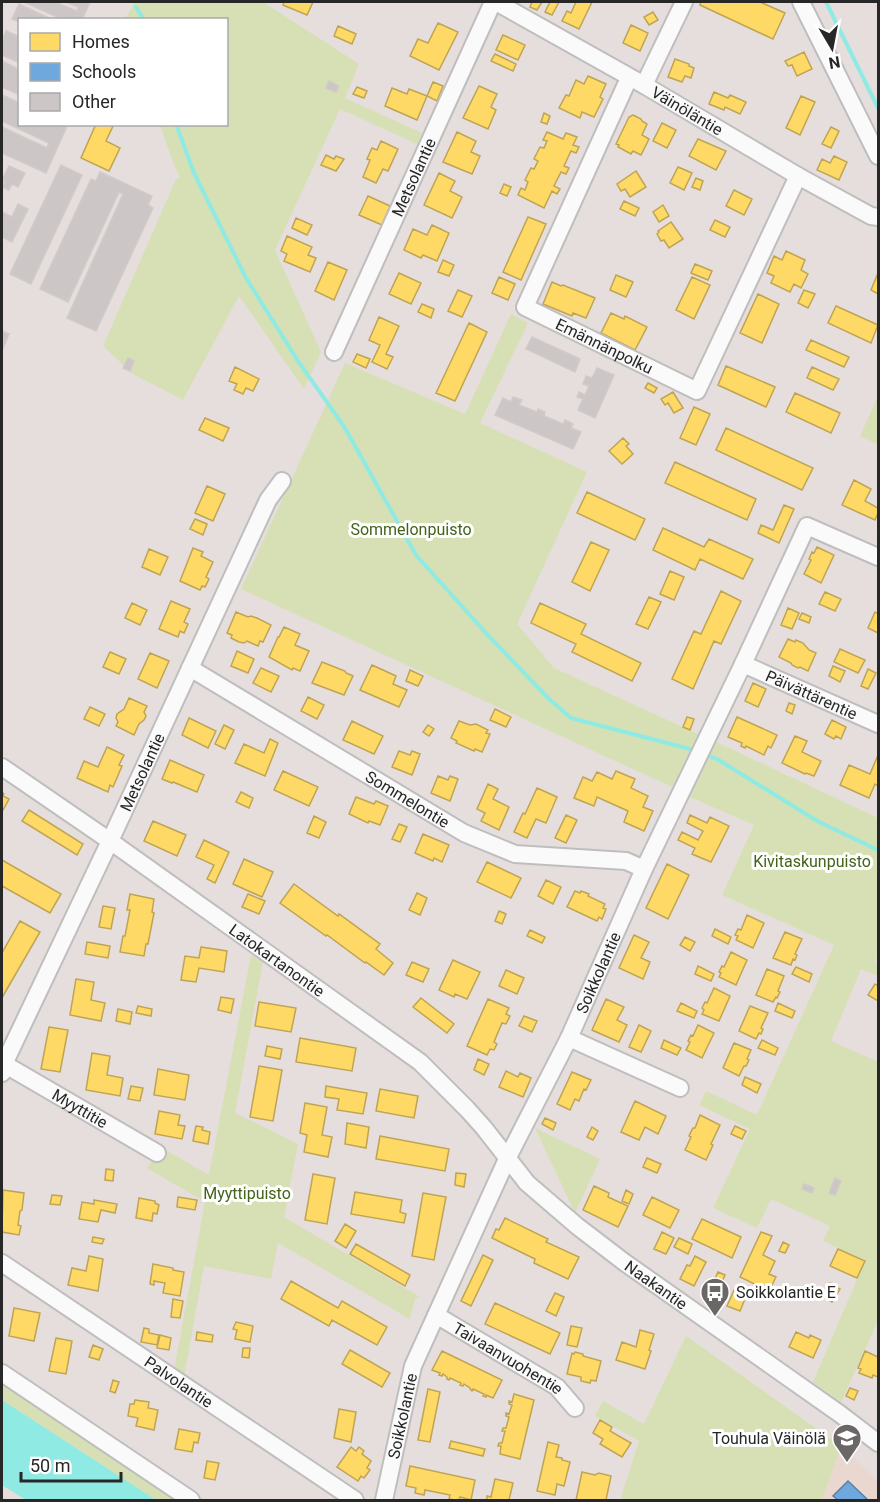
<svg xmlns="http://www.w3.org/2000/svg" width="880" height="1502" viewBox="0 0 880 1502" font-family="Roboto,sans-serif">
  <rect width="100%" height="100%" fill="#e6dedc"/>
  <path fill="#ead8d0" d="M841,1446l37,35v19h-56z"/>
  <path fill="#d6e0b4" d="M135,2h128l96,62 -14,34 77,35 -5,11 -77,-35 -65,141 46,102 -17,37 -65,-93 -56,104 -50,-26 -30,-28 73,-167 4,-2 -6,-12 -14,-40 66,-1v-104l-101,-1z
    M511,314l17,9 -48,100 107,49 -70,152 37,44 144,66 -26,53 -431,-198 104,-226 120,51z
    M878,396v49l-18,-9z
    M716,742l162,76v136l-3,8 3,2v12l-17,-7 -30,72 47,21v259l-37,81 -28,-20 52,-121 -42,-20 7,-15 -59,-27 -14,29 -44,-20 37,-79 -51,-24 7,-14 51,24 77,-170 -112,-50 32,-70 -64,-28z
    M251,955l12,7 -28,151 63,31 -14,73 136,80 -5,2 -5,20 -132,-76 -7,36 -67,-13 -20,111 -10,-7 31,-168 -58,-34 10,-15 5,-5 47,27z
    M535,1128l65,31 -25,54z
    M686,1336l155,110 -19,54h-198l-3,-3 18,-56 -44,-25 8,-15 41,23z
    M2,1362l203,138h-49l-154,-100z"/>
  <path fill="#8eeae2" d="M2,1400l154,100h-130l-24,-15z"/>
  <path fill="#ffd966" stroke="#bea453" stroke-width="1.5" d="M284,2h29l-6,13 -24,-10z
    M532,2h10l-5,8 -7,-3z
    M550,2h9l-7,13 -7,-3z
    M576,2h16l-13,27 -17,-8 5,-10 4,2z
    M701,2h59l25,11 -12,26 -73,-34z
    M653,12l5,8 -9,5 -5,-8z
    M438,23l20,9 -19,38 -29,-14 8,-17 10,4z
    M631,25l17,8 -8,18 -17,-8z
    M338,26l18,8 -4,10 -18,-8z
    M503,35l22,10 -7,15 -22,-10z
    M804,52l8,17 -15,7 -5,-11 -4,1 -3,-5z
    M495,54l21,10 -3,7 -22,-10z
    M675,59l14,5v2l5,2 -3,10 -6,-2 -3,6 -14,-5z
    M588,76l18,8 -6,13 3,2 -9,18 -12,-5 -2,6 -21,-10 7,-13 3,1 7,-16 8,4z
    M433,82l10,4 -6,15 -10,-5z
    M479,86l18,8 -6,13 5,3 -8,19 -25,-11z
    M357,87l10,4 -3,7 -11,-4z
    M392,88l15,6 2,-5 18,7 -10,24 -32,-14z
    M714,92l14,6 2,-3 16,7 -6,12 -15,-7 -1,3 -15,-6z
    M801,96l14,6 -15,33 -14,-7z
    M544,113l6,3 -3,8 -6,-2z
    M633,115l8,4 1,2 5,3 -5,11 7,4 -8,16 -8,-4 -2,3 -13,-7 1,-2 -3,-1 13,-27z
    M662,123l14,7 -9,18 -14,-7z
    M96,124h18l-8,17 14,7 -11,23 -28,-13z
    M831,127l8,4 -8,17 -9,-4z
    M457,132l19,9 -5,11 9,4 -8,18 -29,-12z
    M547,132l16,7 3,-6 11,4 -4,8 6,2 -3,6 -5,-2 -7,15 5,2 -3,6 -5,-2 -7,14 6,3 -3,5 -5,-3 -8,17 -26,-13 3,-7 4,2 3,-8 -3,-2 6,-12 3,1 4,-8 -4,-2 6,-12 4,1 3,-7 -4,-1z
    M698,139l28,12 -10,19 -27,-14z
    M381,141l17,8 -10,22 -5,-2 -7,14 -13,-6 7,-17 -3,-1 5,-11 5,2z
    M326,155l8,4 2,-3 8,3 -8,12 -15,-6z
    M834,156l13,6 -8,18 -22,-10 5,-11 8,4z
    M678,167l14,6 -8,17 -14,-7z
    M636,171l10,16 -16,10 -5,-8 -4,2 -4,-7z
    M439,173l16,8 -5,10 12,6 -10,21 -28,-13z
    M696,178l7,3 -3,9 -8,-3z
    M504,184l7,3 -4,9 -7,-3z
    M734,190l18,9 -8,16 -18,-9z
    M368,196l22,10 -8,19 -23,-10z
    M624,201l15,7 -4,8 -15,-7z
    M663,205l6,11 -10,6 -6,-10z
    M528,217l18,7 -25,56 -18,-8z
    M296,218l16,7 -5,10 -15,-7z
    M715,220l15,7 -5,10 -15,-7z
    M671,222l12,17 -14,9 -5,-8 -3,1 -4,-7 2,-2 -1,-1z
    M432,225l17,8 -12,28 -14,-6 -2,3 -17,-8 9,-21 14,6z
    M287,236l25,11 -4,8 8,3 -6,14 -26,-11 3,-7 -6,-3z
    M786,251l19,9 -4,10 7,4 -7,14 -7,-4 -4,8 -19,-9 3,-7 -7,-3 7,-17 8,4z
    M443,260l11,5 -5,11 -11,-4z
    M328,262l19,8 -13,30 -19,-9z
    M695,264l17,7 -4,9 -17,-7z
    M399,273l22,10 -10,21 -22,-10z
    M878,273v21l-7,-4z
    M616,275l17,7 -7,15 -16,-7z
    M499,277l16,7 -7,16 -16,-7z
    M692,277l18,8 -16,34 -18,-9z
    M552,282l9,4 2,-1 32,13 -9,20 -13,-5 -1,3 -29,-12z
    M458,290l14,6 -10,21 -14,-6z
    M804,290l11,4 -7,14 -10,-5z
    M758,294l21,10 -17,39 -22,-10z
    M422,304l12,5 -3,9 -13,-6z
    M836,306l42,19 -7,18 -43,-20z
    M611,313l13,6 1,-3 22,11 -12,23 -34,-17z
    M379,317l20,9 -13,28 7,3 -6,12 -15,-7 8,-17 -11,-5z
    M469,323l18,9 -32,69 -19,-8z
    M811,340l38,17 -5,10 -38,-17z
    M357,354l13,5 -4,9 -13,-6z
    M726,366l49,21 -9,20 -48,-22z
    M235,367l24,12 -6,12 -7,-3 -3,6 -9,-4 3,-6 -8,-3z
    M812,367l27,12 -6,11 -26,-12z
    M648,383l9,5 -3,5 -9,-5z
    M673,392l10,16 -9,5 -6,-10 -3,2 -4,-6z
    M795,393l45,20 -9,20 -45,-21z
    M694,407l16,7 -14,31 -16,-7z
    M205,418l24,10 -6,13 -24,-11z
    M726,428l87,40 -11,22 -86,-40z
    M623,438l6,6 -3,2 7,8 -11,10 -13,-13z
    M675,462l81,37 -9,21 -82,-37z
    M854,480l17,9 -6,12 13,7v5l-3,7 -33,-15z
    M207,486l18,8 -12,27 -18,-8z
    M587,492l58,27 -10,21 -58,-27z
    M784,505l10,4 -15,34 -21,-10 3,-8 12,5z
    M195,519l12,5 -4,11 -13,-6z
    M663,528l41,19 5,-8 44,20 -10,20 -43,-20 -5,11 -42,-20z
    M591,542l18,8 -19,41 -18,-9z
    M817,547l17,8 -13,28 -17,-9 7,-14 -2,-1 3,-7 2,1z
    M193,548l10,4 -2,4 12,6 -7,15 3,2 -4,8 -3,-1 -2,4 -20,-9z
    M149,549l19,8 -8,18 -18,-8z
    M670,571l14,6 -10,23 -14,-6z
    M721,591l20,10 -20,43 -7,-3 -21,48 -21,-10 22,-48 7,3z
    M825,592l16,7 -6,12 -16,-7z
    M649,597l12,5 -13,27 -12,-5z
    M171,601l19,8 -6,13 4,2 -4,9 -4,-2 -2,6 -19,-8z
    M132,603l15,7 -7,15 -15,-7z
    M540,603l46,21 -5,10 60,29 -9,18 -60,-29 4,-8 -45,-21z
    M788,608l11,5 -7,16 -11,-4z
    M236,612l12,5 3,-1 6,2 14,7 -8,17 -3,-1 -2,5 -11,-5 -3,2 -5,-1 -8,-4 1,-3 -5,-2z
    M875,612l3,2v19l-10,-5z
    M802,613l9,4 -2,6 -10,-4z
    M284,627l16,7 -5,11 14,6 -9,20 -7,-3 -1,2 -23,-13 9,-20h1z
    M788,639l7,3 1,-2 7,3 6,7 7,3 -8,18 -8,-4 -2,1 -6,-3 -1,-2 -12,-6z
    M840,649l25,11 -7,13 -24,-11z
    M237,651l17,8 -6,14 -17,-7z
    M110,652l16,7 -7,15 -16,-7z
    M150,653l19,8 -12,27 -19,-9z
    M322,662l23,9 1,2 7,3 -9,19 -32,-12z
    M372,665l24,11 -3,8 14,6 -8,17 -39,-17z
    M833,666l12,5 -5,11 -11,-6z
    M261,668l18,8 -8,16 -18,-9z
    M868,669l8,4 -8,16 -7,-3z
    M410,670l13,6 -5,10 -12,-5z
    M753,683l13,6 -8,18 -13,-6z
    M308,697l16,8 -7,14 -16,-8z
    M129,698l18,8 -3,6 2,4 -2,4 -5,4 -5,11 -18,-9 2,-4 -2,-4 1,-4 7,-5z
    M789,703l6,2 -3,9 -6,-3z
    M90,707l15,7 -6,12 -15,-7z
    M495,709l16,8 -5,10 -16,-7z
    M687,717l7,2 -4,11 -7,-3z
    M737,717l40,18 -6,13 -3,-2 -4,9 -18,-9 -1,2 -4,-2 1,-3 -14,-6z
    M189,718l27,13 -8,17 -26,-13z
    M832,720l14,7 -5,12 -5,-3 -2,3 -9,-5z
    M352,721l31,15 -9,18 -31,-14z
    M459,721l11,4 6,-1 12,6 -2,3 4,1 -8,18 -7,-3 -1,2 -18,-8 1,-2 -6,-3z
    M224,725l10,5 -9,19 -10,-5z
    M428,725l6,4 -5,7 -6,-4z
    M795,736l12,5 -5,11 19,9 -7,15 -8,-3 -1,1 -23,-11z
    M270,739l8,4 -13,33 -30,-13 9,-19 20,9z
    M107,747l17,8 -5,10 3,1 -9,21 -3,-2 -2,7 -31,-14 7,-17 14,6z
    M399,751l11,4 2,-4 8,3 -8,21 -20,-8z
    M878,755v31l-3,-2 -6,14 -29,-13 9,-20 21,9z
    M170,760l34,15 -7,17 -24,-10 -1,1 -10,-4z
    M283,771l35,16 -9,19 -35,-16z
    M616,771l19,8 -4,9 17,8 -5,11 10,4 -9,20 -20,-9 4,-11 -31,-14 -3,9 -20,-8 9,-21 9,4 5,-9 15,7z
    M438,776l10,4 2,-4 8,3 -8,22 -19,-8z
    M488,784l10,5 -5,10 16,8 -10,23 -18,-9 4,-8 -8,-4z
    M537,788l20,9 -11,26 -10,-4 -9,19 -13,-6 9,-19 2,1z
    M2,792l2,2 -1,2 6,3 -6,11 -1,-1z
    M241,792l12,6 -4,10 -13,-6z
    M356,797l18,7 2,-3 12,5 -8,19 -11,-4 -1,2 -19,-9z
    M29,810l54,34 -6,11 -55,-34z
    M566,815l11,5 -11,23 -11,-5z
    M690,815l17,8 3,-6 19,9 -18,36 -19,-8 3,-6 -17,-8 4,-8 16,8 5,-9 -16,-8z
    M314,816l12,6 -7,16 -12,-5z
    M153,821l33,14 -9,21 -33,-15z
    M399,824l8,3 -7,15 -8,-3z
    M423,834l26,11 -7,17 -8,-4 -1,3 -18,-8z
    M204,840l25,12 -14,31 -8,-4 7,-14 -18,-8z
    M244,859l29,13 -11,25 -29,-13z
    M2,860l59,34 -11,19 -48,-27z
    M487,862l34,16 -10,20 -34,-16z
    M667,864l22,11 -21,44 -22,-11z
    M546,880l15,7 -8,17 -15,-8z
    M294,884l44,32 1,-2 41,30 -4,5 17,14 -9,12 -18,-13 -1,1 -38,-28 -1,1 -46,-33z
    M575,891l5,2 1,-2 8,3 -1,2 17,8 -2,4 3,1 -4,10 -3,-2 -2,4 -30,-14z
    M417,893l10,5 -7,17 -11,-5z
    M130,894l24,5 -2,13 2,1 -6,31h-2l-2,12 -24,-4 3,-16h2l5,-26h-3z
    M248,894l17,7 -6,13 -17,-7z
    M103,906l12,2 -4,21 -12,-2z
    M499,911l7,3 -4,10 -7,-3z
    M747,915l17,8 -11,25 -17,-8 2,-4 -3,-1 3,-6 3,1z
    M20,921l20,11 -37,64 -1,-1v-42z
    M715,929l16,8 -3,7 -16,-8z
    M530,930l15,7 -3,6 -15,-7z
    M785,932l17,7 -7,15 2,1 -2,5 -2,-1 -2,6 -18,-7z
    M634,935l15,7 -8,16 9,4 -7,17 -24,-11z
    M685,937l10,5 -5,9 -10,-6z
    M87,942l23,4 -2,12 -23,-4z
    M201,947l26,4 -3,21 -25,-4 -3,14 -15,-2 4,-24 14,2z
    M731,952l16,8 -11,25 -17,-8 2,-4 -2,-1 3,-6 2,1z
    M453,960l27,12 -13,27 -12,-5 -1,3 -15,-7z
    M412,962l17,7 -6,13 -17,-7z
    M698,966l16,8 -3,7 -16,-7z
    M796,967l16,7 -3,8 -17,-8z
    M767,969l17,7 -6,15 2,1 -3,6 -1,-1 -3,5 -17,-7z
    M506,970l18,8 -7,16 -18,-8z
    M76,979l18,3 -3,18 14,3 -4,18 -31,-6z
    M875,984l3,2v15l-10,-6z
    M714,988l16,8 -11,25 -17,-7 2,-4 -2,-2 3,-6 2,1z
    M221,997l13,2 -3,14 -13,-3z
    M421,998l33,26 -7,9 -34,-26z
    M488,999l21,9 -3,6 4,2 -4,8 -4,-1 -8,19 3,2 -3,6 -4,-1 -3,6 -20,-9z
    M606,999l18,8 -7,13 10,5 -8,17 -27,-12z
    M259,1002l37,6 -5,24 -36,-6z
    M681,1003l16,8 -3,7 -17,-7z
    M778,1003l17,8 -3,7 -17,-7z
    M138,1006l14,3 -1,7 -15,-3z
    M750,1006l18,7 -7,15 2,1 -2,5 -2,-1 -3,6 -17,-8z
    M118,1009l14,3 -2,12 -14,-3z
    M524,1016l13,5 -5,11 -13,-6z
    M639,1025l12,6 -10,21 -12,-5z
    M698,1025l16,8 -12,25 -16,-8 4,-8 -2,-1 3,-6 2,1z
    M49,1027l19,3 -8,42 -19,-3z
    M300,1038l56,10 -4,23 -56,-9z
    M664,1040l17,8 -4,7 -16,-7z
    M762,1040l16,8 -3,7 -17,-7z
    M734,1043l17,7 -4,9 2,1 -3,6h-2l-5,10 -16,-8z
    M267,1046l15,3 -2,10 -15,-3z
    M92,1053l18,3 -3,19 16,3 -3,18 -34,-6z
    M478,1059l11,5 -5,11 -10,-5z
    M259,1066l23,4 -9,51 -23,-4z
    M158,1069l31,6 -4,25 -31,-5z
    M506,1071l12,6 2,-4 11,5 -8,19 -24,-10z
    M572,1072l19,8 -5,10 -2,-1 -5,12 -4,-2 -5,11 -13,-6z
    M745,1077l16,7 -4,9 -15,-8z
    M131,1086l12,2 -3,13 -12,-2z
    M326,1086l41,7 -4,21 -26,-4 2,-11 -14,-2z
    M380,1089l38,7 -4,22 -38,-7z
    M635,1101l31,15 -8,18 -13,-7 -6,13 -18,-8z
    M305,1103l22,4 -5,28 10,2 -4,20 -24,-5 3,-17 -7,-2z
    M159,1111l21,4 -2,10 7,1 -3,13 -27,-5z
    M700,1115l20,10 -9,19 2,1 -7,15 -21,-10 6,-13 -2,-1 4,-8h2z
    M545,1118l11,5 -3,7 -11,-6z
    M347,1123l22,4 -3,21 -21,-4z
    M196,1126l7,1 -1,3 8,2 -2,12 -15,-3z
    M735,1126l11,5 -4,8 -11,-5z
    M592,1127l6,4 -5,9 -6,-3z
    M380,1136l69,13 -4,22 -69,-12z
    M647,1158l14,6 -4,9 -14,-6z
    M106,1169l8,1 -1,11 -8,-1z
    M456,1173l10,1 -2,13 -9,-2z
    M313,1174l22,4 -8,46 -22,-4z
    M594,1186l15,7 -1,4 20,9 -10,21 -35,-17z
    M3,1190l21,3 -2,17 -2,1 -2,14 3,1 -2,9 -17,-3z
    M626,1190l7,4 -4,10 -7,-3z
    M355,1192l47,8 -2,12 6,2 -2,9 -53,-9z
    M423,1193l23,4 -12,63 -22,-4z
    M52,1195l10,1 -2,9 -10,-1z
    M178,1197l19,3 -2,10 -18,-3z
    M652,1197l27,13 -9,18 -27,-13z
    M139,1198l16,3v2l4,2 -2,9 -4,-1 -1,8 -16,-3z
    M94,1200l23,4 -2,9 -14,-3 -3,12 -19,-3 3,-17 12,2z
    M505,1218l43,21 -2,3 33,15 -11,22 -34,-16 1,-4 -43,-21 4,-9 3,1z
    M702,1219l39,18 -9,21 -40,-19z
    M345,1224l11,7 -10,17 -11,-7z
    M662,1232l12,6 -8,16 -12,-5z
    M761,1232l11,4 -9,19 12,6 -6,13 7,3 -7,14 -29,-14z
    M93,1237l11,2 -2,5 -10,-2z
    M679,1238l13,6 -4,10 -14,-7z
    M783,1242l6,3 -4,8 -6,-2z
    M356,1244l54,31 -5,11 -55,-32z
    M838,1249l27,12 -8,17 -27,-12z
    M483,1255l10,5 -22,46 -10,-5z
    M89,1256l14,3 -5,32 -30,-6 4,-17 14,3z
    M695,1256l11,6 -12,24 -14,-7 7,-14 3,1z
    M153,1264l20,4v2l11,2 -4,24 -17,-3 2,-10 -11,-2v4l-4,-1z
    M718,1272l7,3 -9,20 -7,-3z
    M291,1281l47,27 4,-7 45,26 -10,18 -45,-25 -3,6 -48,-27z
    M830,1283l10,6 -8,13 -10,-6z
    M735,1288l12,6 -7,17 -13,-5z
    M555,1293l9,4 -8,19 -10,-5z
    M173,1299l10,2 -3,17 -9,-1z
    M495,1303l65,30 -10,21 -65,-30z
    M14,1308l26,5 -6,28 -25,-5z
    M236,1322l17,4 -3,16 -15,-3 2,-9 -4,-1z
    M571,1326l11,2 -5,19 -10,-2z
    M144,1328l5,1v4l10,2 -2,10 -16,-3z
    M640,1330l14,4 -5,16 2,1 -6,18 -29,-9 6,-18 14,5z
    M197,1332l16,3 -1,7 -16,-2z
    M796,1332l13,6 1,-3 11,5 -8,18 -24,-11z
    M160,1335l11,3 -2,12 -12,-2z
    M56,1338l16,3 -6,33 -17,-3z
    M93,1345l10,4 -4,11 -10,-3z
    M243,1348h7l-1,10 -7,-1z
    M350,1350l40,23 -8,14 -40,-23z
    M442,1351l60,29 -9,18 -7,-3v2l-3,-1 1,-2 -11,-5 -1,2 -2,-2v-1l-6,-4 -1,2 -3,-1 1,-2 -11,-5 -1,2 -2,-1v-2l-4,-3 -1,2 -3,-1 1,-2 -8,-3z
    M865,1351l13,6v20l-5,-2 -1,3 -13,-5 2,-4 -3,-1z
    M575,1352l8,2v2l18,5 -5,20 -5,-1 -1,3 -9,-2v-4l-14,-3 5,-21 2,1z
    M113,1380l6,2 -4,11 -5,-2z
    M850,1388l8,3 -4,9 -8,-4z
    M428,1389l12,3 -10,50 -12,-2z
    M514,1394l20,6 -14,59 -20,-5 1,-8h-3l1,-3h3l3,-12h-3l1,-3h3l3,-11 -3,-1v-3l3,1 3,-9 -3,-1v-3l3,1z
    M135,1400l14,2 -1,6 10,2 -4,20 -18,-4 2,-8 -10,-2 2,-12h4z
    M339,1409l17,3 -5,30 -17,-4z
    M600,1420l12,7 -2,4 21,12 -9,14 -22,-13 3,-5 -10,-6z
    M179,1429l21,4 -2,10 -4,-1 -2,10 -17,-3z
    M451,1441l34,8 -2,7 -34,-8z
    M548,1442l11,3 -3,12 6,1v2l8,2 -6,24 -7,-2 -2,11 -18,-4z
    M351,1447l5,4 3,-4 5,4 -2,3 9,7 -4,7 3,2 -6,8 -3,-2 -3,5 -21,-14z
    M207,1461l12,2 -4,17 -11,-2z
    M410,1466l65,14 -4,20 -11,-3 -1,3h-5l-5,-1 1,-4 -25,-5 -1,5 -9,-2 1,-5 -10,-2z
    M582,1472l13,3 4,-2 12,3 -5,24h-30z
    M495,1479l18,4 -4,17h-22v-4l4,1z"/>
  <path fill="#6fa8dc" stroke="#5981a6" stroke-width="1.5" d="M848,1481l20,19h-30l-5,-4z"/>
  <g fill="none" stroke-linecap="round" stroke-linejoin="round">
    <path stroke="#8eeae2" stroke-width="4" d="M826,2l52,106
      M136,7l8,13
      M176,124l18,49 52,105 52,83 47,67 71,127 69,77 63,66 23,20 119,31
      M711,757l6,2 102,63 59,28"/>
  </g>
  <path fill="#ccc7c6" stroke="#d1cac8" stroke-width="1.5" d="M24,2h31l22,9 1,-4 -12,-5h24l-8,18h-18z
    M19,4l34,16h-33v2l-8,-3z
    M6,31l14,6v26l-18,-8v-14z
    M2,61l18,9v25l-18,-8z
    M329,81l10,5 -3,6 -10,-4z
    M2,95l18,8v21h48l-22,49 -44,-20v-26l45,21 2,-5 -47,-22z
    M61,165l21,10 -51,109 -21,-10z
    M9,166l16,7 -7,14 -6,-3 -3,6 -7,-3 3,-5 -3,-2z
    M100,172l52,24 -4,9 5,3 -57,123 -29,-13 56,-124 -4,-2 -51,110 -28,-13 51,-110 5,2z
    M18,204l10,5 -16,33 -10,-5v-25l10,5z
    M2,331l7,3 -7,17z
    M532,337l48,22 -5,13 -49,-23z
    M128,358l6,3 -4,10 -7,-3z
    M597,368l17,7 -19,43 -17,-8 5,-11 -6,-2 2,-5 6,3 4,-9 -6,-2 3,-8 6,2z
    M513,397l9,3 -3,5 18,7 1,-3 7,3 -1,4 19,8 2,-4 8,4 -2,4 10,4 -8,17 -78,-34 8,-17 8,4z
    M835,1178l6,3 -6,14 -6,-2z
    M804,1184l10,4 -2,5 -10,-4z"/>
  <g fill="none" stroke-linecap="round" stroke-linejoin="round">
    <g stroke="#bfbebe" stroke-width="20">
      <g id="minor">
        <path id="s1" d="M496,2l148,83 154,91 73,40 7,1"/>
        <path d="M801,2l77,154"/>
        <path id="s2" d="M629,78l-104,229 172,84 101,-215"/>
        <path d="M644,85l40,-83"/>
        <path id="s3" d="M334,352l159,-350"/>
        <path id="s4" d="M743,664l135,60"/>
        <path id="s5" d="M190,668l274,165 51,21 111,7 18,8"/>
        <path id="s6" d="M2,767l108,74 310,221 47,47 17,19 43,55 50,43 47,36 216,152 38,29"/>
        <path d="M569,1038l111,50"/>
        <path id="s7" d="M4,1064l153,89"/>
        <path id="s8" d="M2,1073l2,-9 106,-223 158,-341 14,-19"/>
        <path id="s9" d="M2,1263l353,237"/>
        <path id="s10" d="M436,1315l121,72 18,21"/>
        <path d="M2,1373l189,127"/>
        <path id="s11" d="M384,1500l29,-134 94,-207 62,-121 75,-169 99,-205 64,-138 71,31"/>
      </g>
    </g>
    <use href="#minor" stroke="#fbfafa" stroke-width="16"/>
  </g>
  <defs>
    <g id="bus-pin" transform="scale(1.5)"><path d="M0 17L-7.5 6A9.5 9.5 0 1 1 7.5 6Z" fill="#6a6766" stroke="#fff"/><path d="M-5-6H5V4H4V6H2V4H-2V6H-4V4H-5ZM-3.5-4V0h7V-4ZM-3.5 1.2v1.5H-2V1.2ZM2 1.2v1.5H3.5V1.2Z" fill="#fff"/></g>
    <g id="school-pin" transform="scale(1.5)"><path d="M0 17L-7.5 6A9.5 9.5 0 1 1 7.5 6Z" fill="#6a6766" stroke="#fff"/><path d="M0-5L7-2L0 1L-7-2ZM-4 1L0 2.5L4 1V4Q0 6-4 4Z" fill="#fff"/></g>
  </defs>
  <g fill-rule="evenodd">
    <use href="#bus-pin" x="715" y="1292"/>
    <use href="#school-pin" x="847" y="1438"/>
  </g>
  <g text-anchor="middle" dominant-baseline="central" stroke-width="6" stroke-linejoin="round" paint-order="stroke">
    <g font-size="16" fill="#272727" stroke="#fff">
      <text stroke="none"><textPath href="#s1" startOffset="220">Väinöläntie</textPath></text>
      <text stroke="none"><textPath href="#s3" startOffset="192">Metsolantie</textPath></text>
      <text stroke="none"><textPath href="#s2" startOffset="340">Emännänpolku</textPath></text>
      <text stroke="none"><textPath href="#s4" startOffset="75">Päivättärentie</textPath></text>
      <text stroke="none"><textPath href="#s8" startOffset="332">Metsolantie</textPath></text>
      <text stroke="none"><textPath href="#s5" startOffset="254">Sommelontie</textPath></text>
      <text stroke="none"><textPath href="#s6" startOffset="336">Latokartanontie</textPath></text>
      <text stroke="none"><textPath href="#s11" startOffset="572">Soikkolantie</textPath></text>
      <text stroke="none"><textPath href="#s7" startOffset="88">Myyttitie</textPath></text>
      <text stroke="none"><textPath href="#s6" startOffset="838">Naakantie</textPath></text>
      <text stroke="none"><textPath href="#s10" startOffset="84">Taivaanvuohentie</textPath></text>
      <text stroke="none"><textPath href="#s9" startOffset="213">Palvolantie</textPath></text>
      <text stroke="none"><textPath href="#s11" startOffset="86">Soikkolantie</textPath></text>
    </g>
    <g font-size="16" fill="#426318" stroke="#fff">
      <text x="411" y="529">Sommelonpuisto</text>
      <text x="812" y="861">Kivitaskunpuisto</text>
      <text x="247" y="1193">Myyttipuisto</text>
    </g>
    <g font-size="16" fill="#272727" stroke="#fff" text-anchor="start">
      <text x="736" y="1292">Soikkolantie E</text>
      <text x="826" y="1438" text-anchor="end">Touhula Väinölä</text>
    </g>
  </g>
  <rect width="880" height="1502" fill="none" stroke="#272727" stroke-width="6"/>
  <rect x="18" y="18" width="210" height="108" fill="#ffffff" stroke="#a9a9a9" stroke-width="1.5"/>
  <rect x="30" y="33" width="30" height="18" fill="#ffd966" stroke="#a9a9a9" stroke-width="1.5"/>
  <text x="72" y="48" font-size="18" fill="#272727">Homes</text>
  <rect x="30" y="63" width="30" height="18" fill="#6fa8dc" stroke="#a9a9a9" stroke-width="1.5"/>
  <text x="72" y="78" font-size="18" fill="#272727">Schools</text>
  <rect x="30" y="93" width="30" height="18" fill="#ccc7c6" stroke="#a9a9a9" stroke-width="1.5"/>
  <text x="72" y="108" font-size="18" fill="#272727">Other</text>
  <g transform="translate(832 48) rotate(170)" stroke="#ffffff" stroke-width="4.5" paint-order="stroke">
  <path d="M0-4.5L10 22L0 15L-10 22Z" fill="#272727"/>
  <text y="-9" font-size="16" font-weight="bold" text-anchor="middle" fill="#272727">N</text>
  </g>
  <path d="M21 1472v9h100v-9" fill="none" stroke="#272727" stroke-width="3"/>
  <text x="30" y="1472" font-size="18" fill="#272727" stroke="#ffffff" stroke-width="4.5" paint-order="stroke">50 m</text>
</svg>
